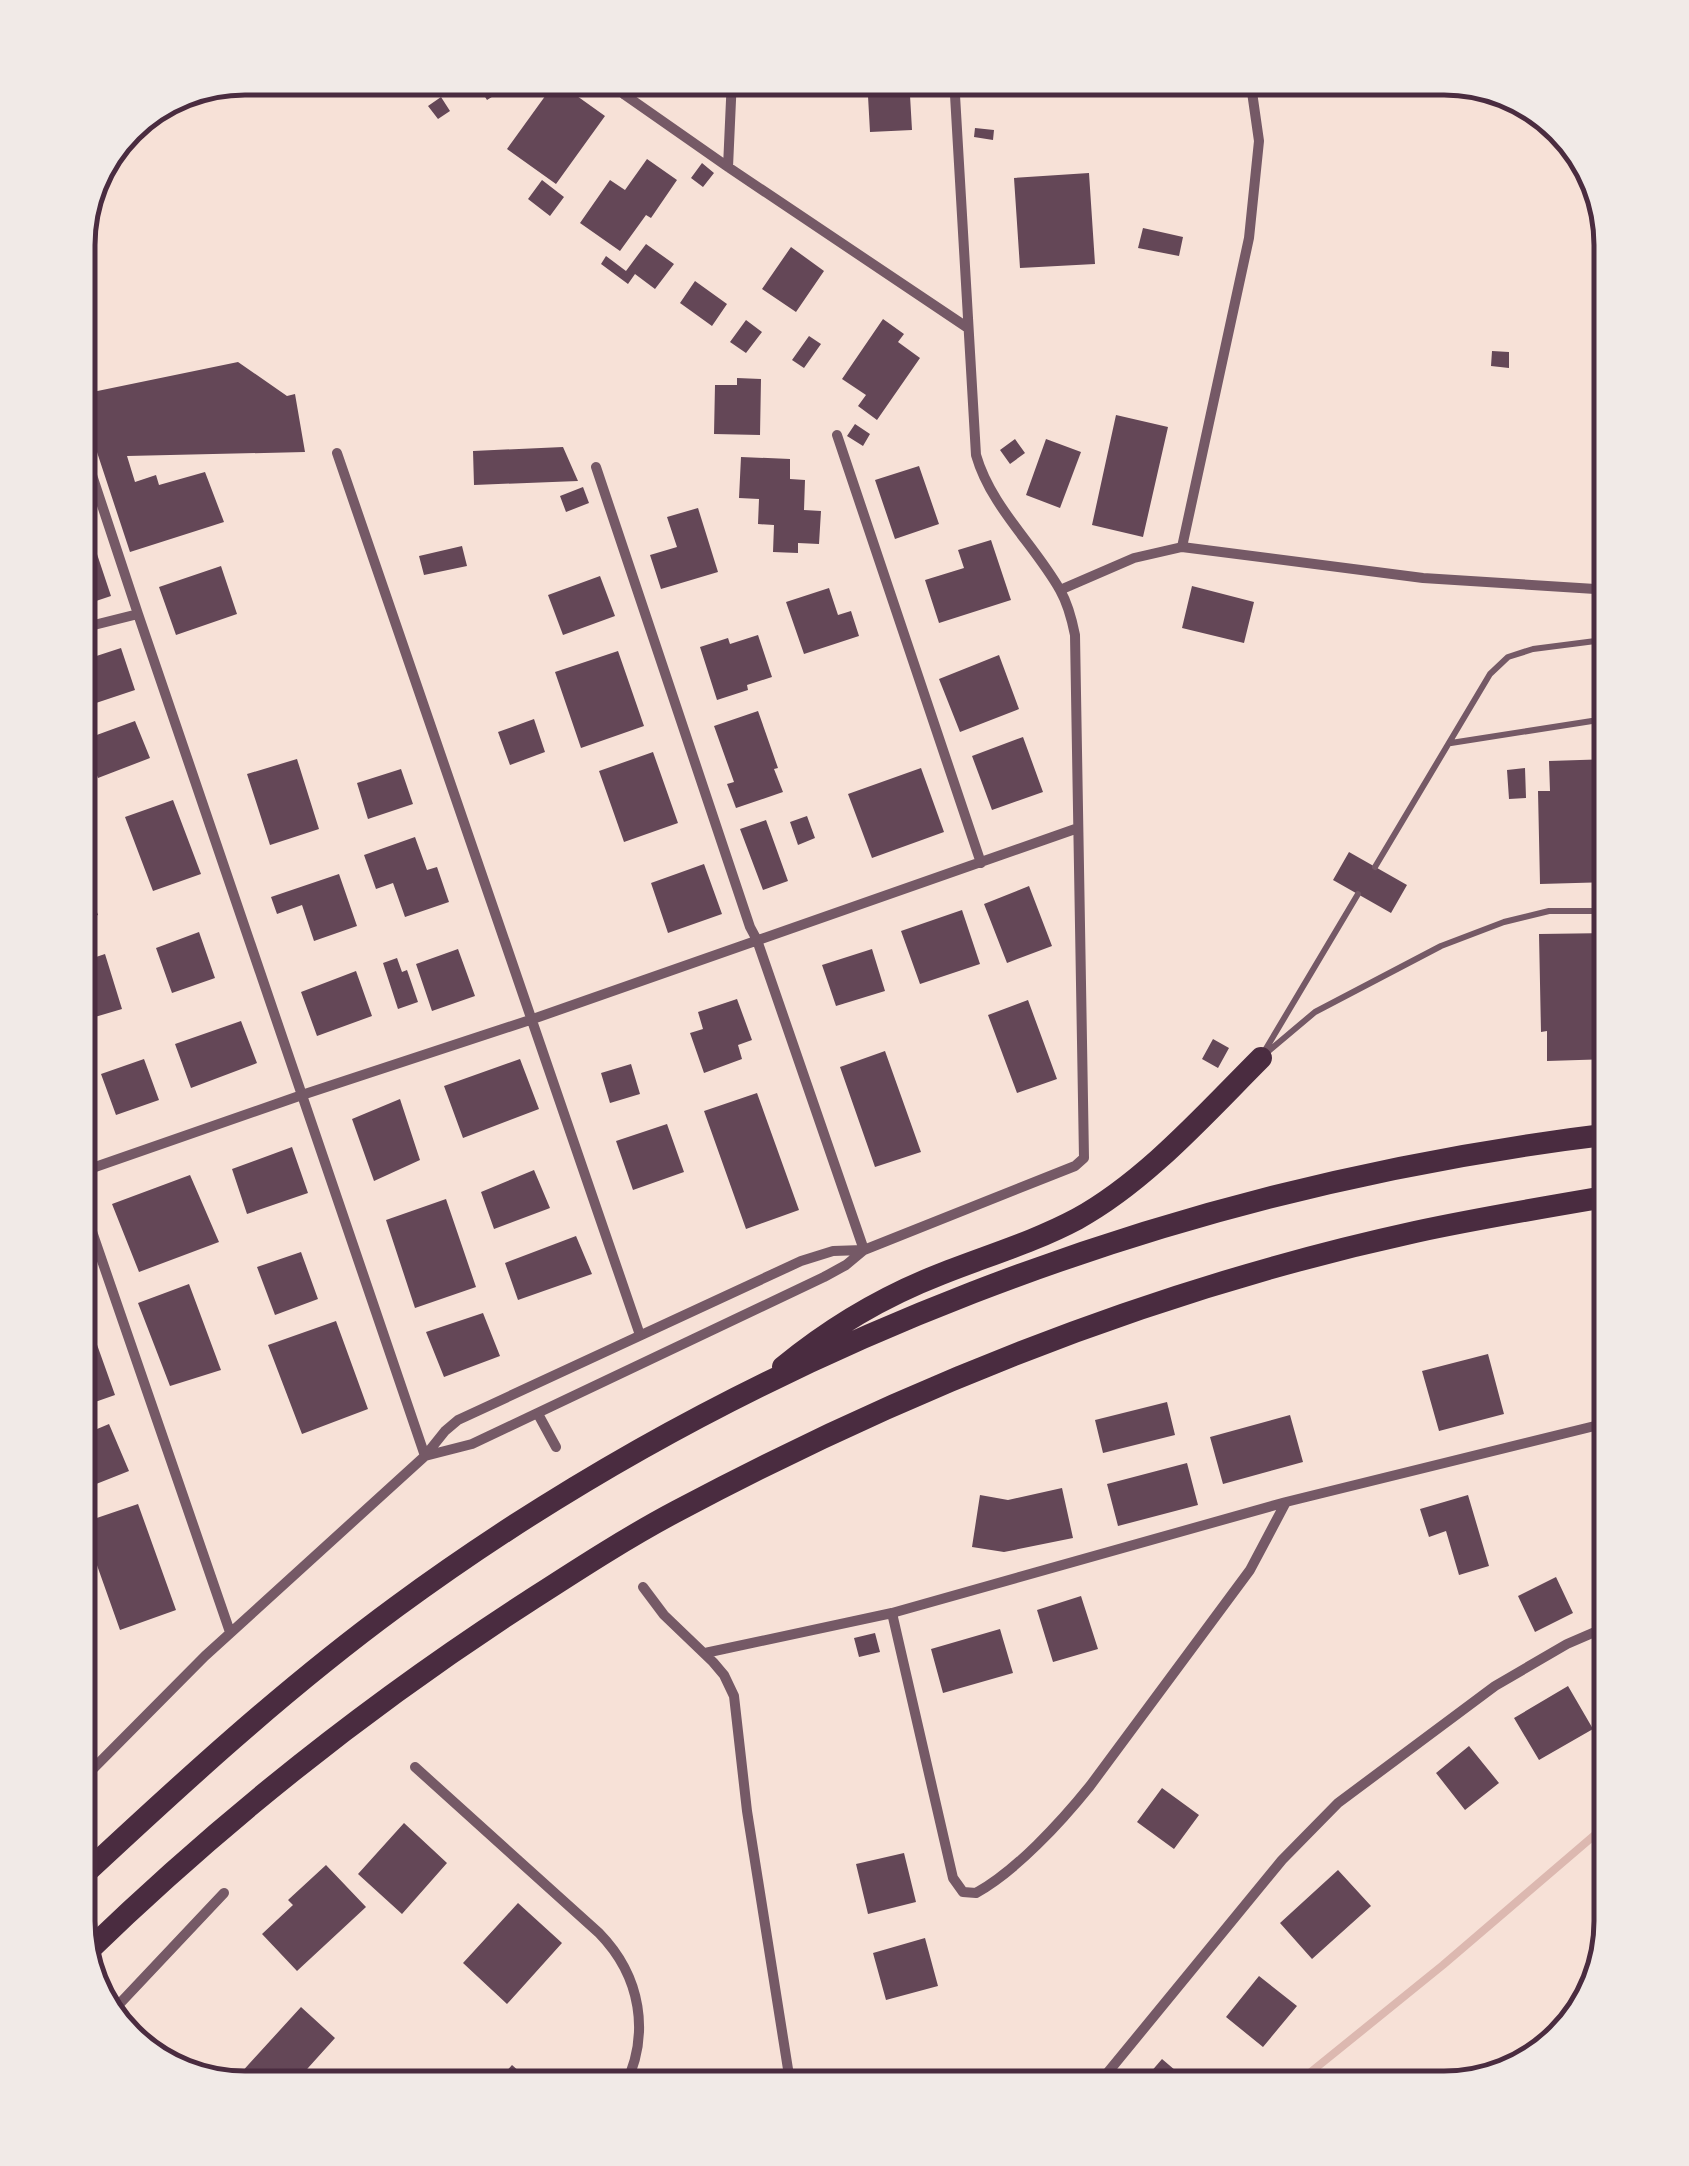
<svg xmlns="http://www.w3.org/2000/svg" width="1689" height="2166" viewBox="0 0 1689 2166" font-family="'IBM Plex Serif',serif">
  <rect width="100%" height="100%" fill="#f7e1d7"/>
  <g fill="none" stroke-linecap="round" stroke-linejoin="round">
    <path stroke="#dcb8b0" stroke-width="8" d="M1291,2088l152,-123 168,-144"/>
  </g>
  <path fill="#644757" d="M473,78h49l-35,22z
    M670,78h36v9l-36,1z
    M867,78h42l3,52 -42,2z
    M556,81l49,35 -49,68 -49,-35z
    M441,97l9,14 -12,8 -10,-13z
    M975,128l19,2 -1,10 -19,-3z
    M647,159l30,21 -26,38 -5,-3 -26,36 -40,-28 30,-43 15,10z
    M702,163l12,10 -11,14 -12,-9z
    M1089,173l6,91 -75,4 -6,-90z
    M542,180l22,17 -14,19 -22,-17z
    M1143,228l40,9 -4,19 -41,-8z
    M646,244l28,20 -19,25 -20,-15 -7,10 -27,-20 5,-8 20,15z
    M791,247l33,24 -28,41 -34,-23z
    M695,281l32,23 -15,22 -32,-23z
    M883,319l21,15 -6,8 22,16 -43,62 -19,-14 8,-11 -24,-16z
    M746,320l16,12 -16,21 -16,-11z
    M809,336l12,8 -17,24 -12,-8z
    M1492,351l17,1v16l-18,-2z
    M238,362l49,34 8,-2 10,58 -178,4 8,26 21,-7 3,10 46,-13 19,50 -94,30 -38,-115 -14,4v-46z
    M737,378l24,1 -1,56 -46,-1 1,-49h22z
    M1116,415l52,12 -25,110 -51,-12z
    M855,424l15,10 -7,12 -16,-10z
    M1015,439l10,14 -15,11 -10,-14z
    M1046,439l35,13 -21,56 -34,-13z
    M563,447l15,34 -104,4 -1,-34z
    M741,457l49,2v20l15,1 -1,30 17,1 -2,33 -21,-1v10l-25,-1 1,-27 -16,-1 1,-25 -20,-1z
    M919,466l20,58 -44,15 -20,-59z
    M583,487l6,16 -23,9 -6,-16z
    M698,508l20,64 -57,17 -11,-34 27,-8 -10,-30z
    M84,515l27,81 -33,11v-90z
    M991,540l20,60 -72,23 -14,-43 39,-12 -6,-18z
    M462,546l5,20 -43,9 -5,-19z
    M221,566l16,48 -61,21 -17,-48z
    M600,576l15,40 -52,19 -15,-40z
    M1192,586l62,16 -10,41 -62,-15z
    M829,588l9,27 13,-4 8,25 -55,18 -18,-52z
    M758,635l14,42 -25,8 1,5 -31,10 -17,-53 28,-9 2,6z
    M121,648l14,42 -51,17 -6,-19v-26z
    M618,651l26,75 -63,22 -26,-76z
    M999,655l20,54 -59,23 -21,-53z
    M758,711l20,57 -4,1 9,23 -47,16 -9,-24 7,-2 -20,-56z
    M534,719l11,33 -35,13 -12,-33z
    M135,721l15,37 -52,20 -15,-38z
    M1023,737l20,55 -51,18 -20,-54z
    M653,752l25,71 -54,19 -25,-71z
    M297,759l22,70 -49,16 -23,-71z
    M1611,759v123l-71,2 -2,-93h12l-1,-30z
    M921,768l23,64 -72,26 -24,-64z
    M1525,768l1,30 -17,1 -2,-29z
    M401,769l12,35 -45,15 -11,-36z
    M173,800l28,74 -48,17 -28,-74z
    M807,816l8,22 -17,7 -8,-23z
    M766,820l22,61 -25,9 -23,-61z
    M415,837l12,33 10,-3 12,35 -44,15 -12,-34 -17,6 -12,-34z
    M1349,852l58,33 -16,28 -58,-33z
    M78,860l20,55 -20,8z
    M704,864l18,50 -54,19 -17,-50z
    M339,874l18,52 -43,15 -12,-36 -25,9 -6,-17z
    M1029,886l23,60 -45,17 -23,-59z
    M962,910l18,54 -60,20 -19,-53z
    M199,932l16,46 -43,15 -16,-45z
    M1611,933v126l-64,2v-30l-6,1 -2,-98z
    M458,949l17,47 -43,15 -16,-47z
    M872,949l13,42 -49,15 -14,-41z
    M105,954l17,55 -44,13v-59z
    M397,958l5,14 5,-2 11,32 -20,7 -15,-46z
    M356,971l16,45 -55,20 -16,-44z
    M737,999l15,41 -14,5 4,14 -38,14 -14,-40 13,-4 -5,-17z
    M1028,1000l29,79 -40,14 -29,-78z
    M241,1021l16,42 -66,25 -16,-44z
    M1213,1039l16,9 -11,20 -16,-9z
    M885,1051l36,101 -46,15 -35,-100z
    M144,1059l15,41 -43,15 -15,-41z
    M520,1059l19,50 -76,29 -19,-52z
    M631,1064l9,30 -30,9 -9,-30z
    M757,1093l42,117 -53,19 -42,-118z
    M400,1099l20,61 -46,21 -22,-62z
    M667,1124l17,48 -51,18 -17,-49z
    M292,1147l16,46 -61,21 -15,-45z
    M534,1170l16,38 -56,21 -13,-37z
    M190,1175l29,67 -80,30 -27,-68z
    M446,1199l30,88 -61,21 -29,-88z
    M576,1236l16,38 -74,26 -13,-37z
    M301,1252l17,47 -43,16 -18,-48z
    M78,1257l11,29 -11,4z
    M189,1284l32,86 -51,16 -32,-83z
    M483,1313l17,43 -56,21 -18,-45z
    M336,1321l32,88 -66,25 -34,-89z
    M90,1325l25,70 -37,13v-79z
    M1488,1354l16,60 -65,17 -17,-60z
    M1167,1402l8,33 -72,18 -8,-33z
    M1290,1415l13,47 -80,22 -13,-47z
    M109,1424l20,47 -48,19 -3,-10v-43z
    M1187,1463l11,42 -80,21 -11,-42z
    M1062,1488l11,50 -69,14 -32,-5 8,-52 28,5z
    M1468,1495l21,71 -30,9 -13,-44 -17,6 -9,-28z
    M138,1504l38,106 -56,20 -38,-107z
    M1556,1577l17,36 -38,19 -17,-36z
    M1081,1596l17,53 -45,13 -16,-52z
    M1000,1629l13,44 -70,20 -12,-44z
    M875,1633l5,19 -21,5 -5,-19z
    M1568,1686l25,43 -54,31 -25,-42z
    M1469,1746l30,37 -34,27 -29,-37z
    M1162,1788l37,27 -25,34 -37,-27z
    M404,1823l43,40 -45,51 -44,-40z
    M904,1853l12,49 -48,12 -12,-50z
    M326,1865l40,42 -69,64 -35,-37 31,-29 -5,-5z
    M1338,1870l33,36 -59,53 -32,-36z
    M518,1903l44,40 -55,61 -44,-41z
    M925,1938l13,48 -52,14 -13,-47z
    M1259,1976l38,30 -34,41 -37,-30z
    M301,2007l34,31 -45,50h-38l-13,-13z
    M1162,2059l34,29h-59z
    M512,2065l26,23h-47z"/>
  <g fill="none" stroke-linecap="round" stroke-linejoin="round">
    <path stroke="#4a2c40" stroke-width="4" d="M1606,575l5,-40"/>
    <path stroke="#755966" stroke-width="6" d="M1451,743l160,-25
      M1375,867l115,-193 18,-17 25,-8 78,-10
      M1264,1052l94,-158
      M1265,1054l50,-42 126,-66 63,-24 45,-11h62"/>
    <path stroke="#755966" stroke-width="10" d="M607,78l18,17 103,72 240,161
      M728,167l4,-89
      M837,435l144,428
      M337,453l303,882
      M89,466l49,148 287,842
      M596,467l154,460 7,13 107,310
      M1182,547l67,-309 10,-97 -9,-63
      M1060,590l74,-32 48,-11 241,31 188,12
      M78,629l60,-15
      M78,1173l224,-78 228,-75 548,-192
      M78,1191l152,441
      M538,1414l18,33
      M425,1456l47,-12 352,-167 22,-12 18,-15 211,-84 9,-8 -9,-523c-3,-15 -7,-31 -15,-45 -26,-46 -69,-83 -84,-135l-22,-377
      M643,1587l21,28 49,47 11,13 10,21 13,115 44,277
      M892,1613l61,265 10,14 13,1c40,-22 85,-71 114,-107l160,-216 36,-68
      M705,1653l187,-40 394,-111 325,-80
      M415,1767l184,166c42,43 52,101 25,155
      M78,1784l127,-128 220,-200 20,-25 13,-11 343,-159 32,-10 30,-1
      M108,2016l116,-123
      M1095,2088l187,-228 56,-57 157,-117 72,-42 44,-19"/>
    <path stroke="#4a2c40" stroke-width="22" d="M783,1367c50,-41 99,-70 158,-93 45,-18 93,-32 136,-55 69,-38 128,-105 184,-161
      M78,1880c102,-95 205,-190 318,-273 354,-260 779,-421 1215,-473
      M87,1952c135,-131 284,-249 442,-351 48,-31 97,-63 148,-90 231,-123 482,-223 738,-279 65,-14 131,-25 196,-36"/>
  </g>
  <path d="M0 0H1689V2166H0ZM245 95H1444A150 150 0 0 1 1594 245V1921A150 150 0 0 1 1444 2071H245A150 150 0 0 1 95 1921V245A150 150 0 0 1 245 95Z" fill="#f1eae7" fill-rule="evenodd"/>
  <path fill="none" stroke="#4a2c40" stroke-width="5" d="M245 95H1444A150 150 0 0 1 1594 245V1921A150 150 0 0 1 1444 2071H245A150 150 0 0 1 95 1921V245A150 150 0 0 1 245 95Z"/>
</svg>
